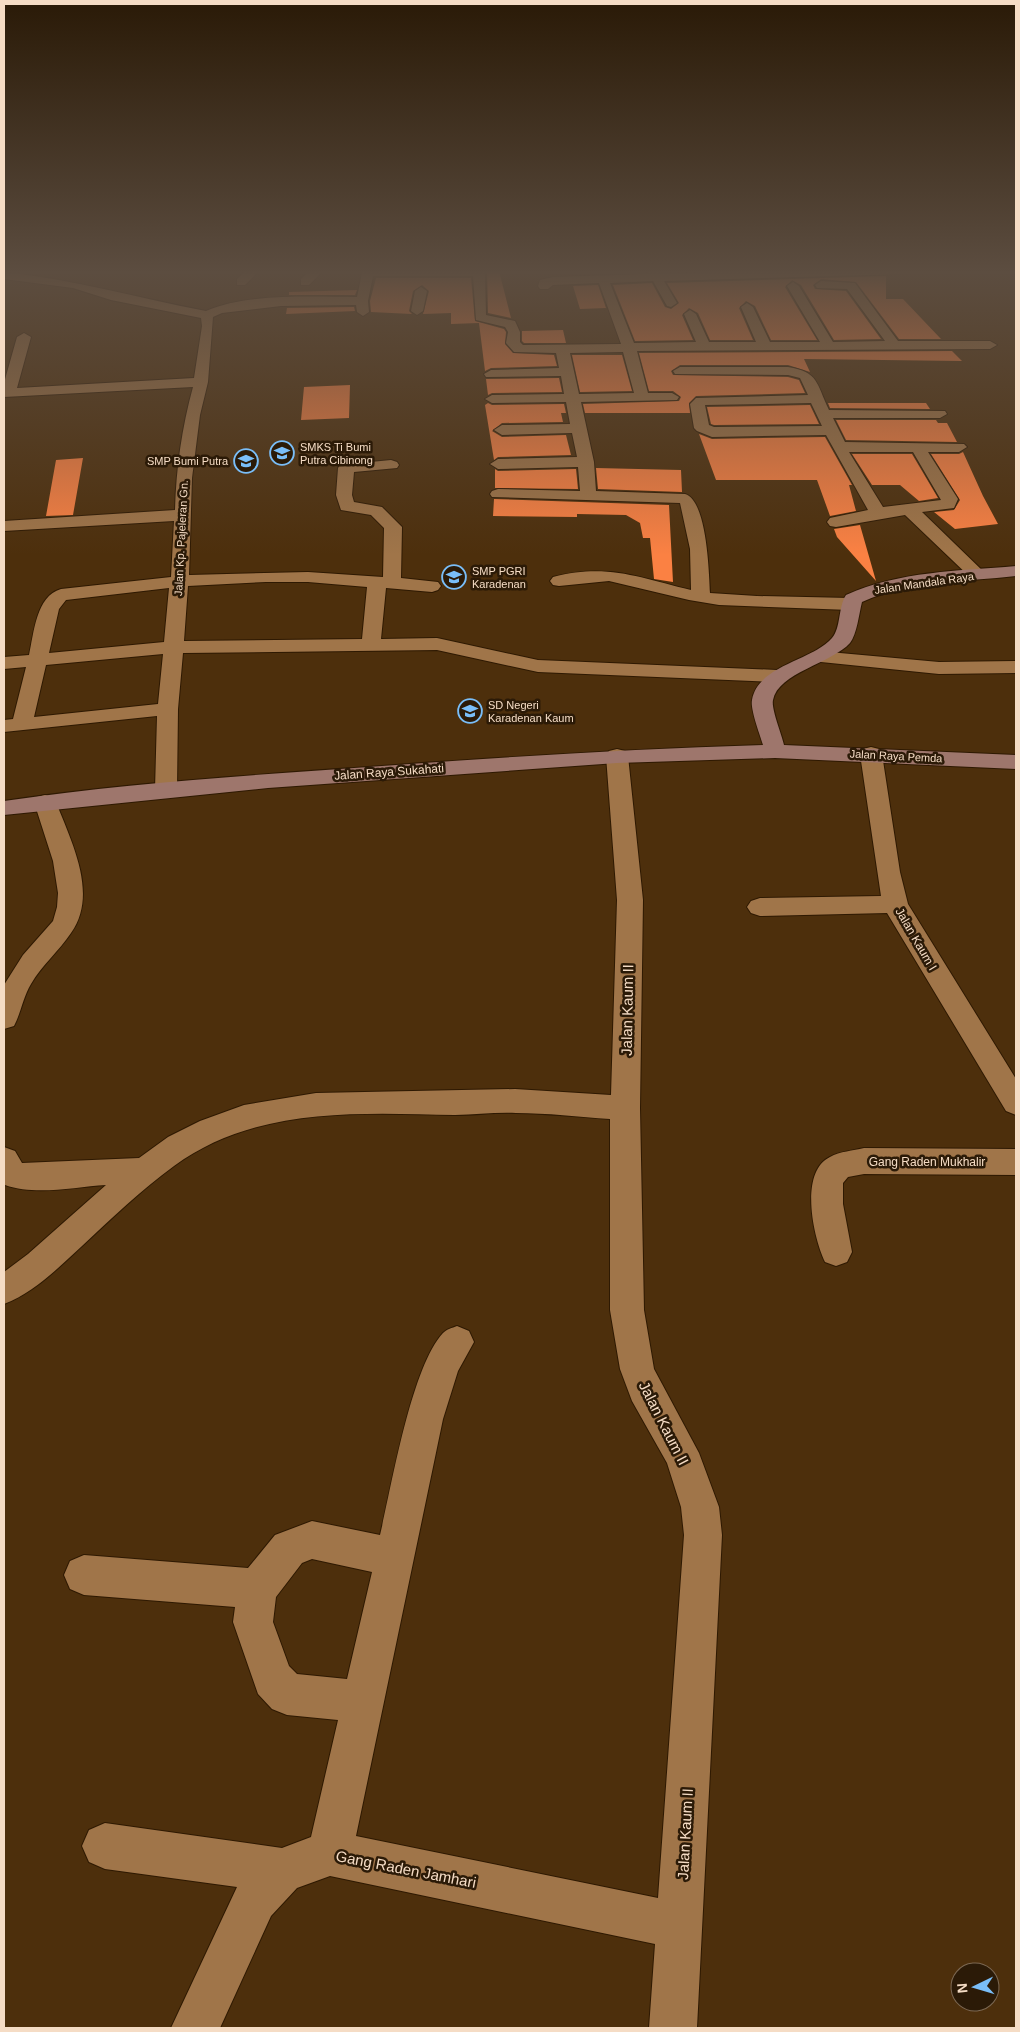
<svg xmlns="http://www.w3.org/2000/svg" width="1020" height="2032" viewBox="0 0 1020 2032" font-family="Helvetica,sans-serif">
  <rect width="100%" height="100%" fill="#4d2f0c"/>
  <path fill="#fb8143" d="M487,270l12,1 12,47 -23,-5z
    M886,276v23h17l38,40h-42l-43,-57 -35,-3 -8,6 2,4 31,2 35,48 -47,1 -33,-55 -9,-5 -7,7 32,53h-46l-16,-34 -9,-5 -7,7 14,32h-43l-12,-27 -9,-5 -7,7 11,25 -58,1 -22,-56 39,-2 13,24 6,2 8,-6 -12,-20z
    M376,278h95l4,43 29,8 2,3 -1,12 8,9 41,2 3,11 -66,2 -6,3 -6,-48 -28,1v-11l-28,1 6,-23 -7,-6 -9,6 -4,20 3,3 -41,-2 -1,-11z
    M598,285l8,23 -26,1 -7,-23z
    M357,290l-2,5h-66v-3z
    M354,307l1,4 -69,3 1,-6z
    M563,330l3,13h-42l-2,-2v-10z
    M952,351l10,10 -158,-2 6,13 -22,-7h-108l-9,6 2,4 115,2 11,3 6,13 -109,3 -7,7 1,10h-105l-2,-9 96,-3 2,-4 -8,-6h-24l-10,-38z
    M572,355h50l10,36 -52,1z
    M559,378l3,14 -70,1 -4,2 -2,-16z
    M350,385l-1,33 -48,2 3,-33z
    M488,403l4,2 72,-1 2,9h-5l2,9 -61,1 -10,8 10,6 64,-2 5,20 -73,2 -4,3 -9,-55z
    M828,403h98l4,6 -100,-1z
    M810,405l9,19 -105,1 -3,-1 -4,-17z
    M836,420h100l2,3h9l10,19 -111,-2z
    M699,434l13,5 113,-2 27,48h-3l7,26 -26,5 -13,-36h-101z
    M963,452l20,44 15,28 -43,5 -21,-17 20,-2 6,-10 -29,-46h28z
    M852,454h60l26,44 -19,3 -19,-16h-28z
    M83,458l-10,57 -27,1 10,-56z
    M596,468l85,2 1,22 -84,-3z
    M495,469l3,2 78,-2 2,20 -83,-1z
    M494,499l175,6 4,77 -19,-3 -4,-41h-7l-3,-15 -14,-8 -49,-1v3l-84,-1z
    M860,525l16,56 -39,-44 -3,-8z"/>
  <g fill="none" stroke-linecap="round" stroke-linejoin="round">
    <g stroke="#2e1902" stroke-width="2">
      <path id="street" d="M247,270h13l-15,15h-8v-6z
        M311,270h13l-15,15h-8v-6z
        M365,270h120l1,45 29,6 5,11v10l3,3 98,-1 -22,-61 -46,2 -5,4h-8l-2,-3 2,-6 13,-3 96,-3 -3,-4h12l2,4 121,-4h126l-6,4 -237,7 13,22 -6,4 -4,-1 -14,-25 -43,2 24,60 62,-1 -12,-28 6,-4 6,4 13,28h47l-15,-35 6,-4 6,4 17,35h50l-33,-56 6,-4 6,4 34,56 52,-1 -38,-52 -30,-1 -2,-3 6,-4 34,2 43,58h92l7,4 -7,4 -353,2 11,42h24l7,4 -2,3 -96,2 13,60 2,29 89,3c22,6 24,78 25,99l47,3 93,2 7,2 2,4 -2,4 -7,2 -131,-5 -30,-5 -80,-19 -50,5 -6,-1 -3,-4 3,-4c55,-14 86,1 138,13l-1,-41 -10,-46 -188,-6 -2,-3 2,-3 6,-2 82,2 -2,-24 -80,2 -8,-5 8,-5 79,-2 -5,-24 -70,2 -8,-5 8,-5 68,-1 -4,-22 -74,1 -7,-4 7,-4 72,-1 -3,-18 -75,1 -2,-3 7,-4 68,-2 -3,-15 -42,-1 -8,-9 2,-11 -3,-5 -29,-7 -3,-44h-100l-5,25 1,11 -6,4 -6,-4 -1,-7 -75,1 -59,7 -9,4 -5,65 -8,33 -8,63 -3,97 119,-3 75,5 1,-49 -13,-13 -30,-5 -5,-15 2,-27 2,-3 51,-5 6,2 2,3 -2,3 -43,4 -2,23 2,7 28,5 20,20 -1,51 37,4 3,4 -3,4 -6,2 -46,-4 -5,51 56,-1 101,22 239,10 7,2 3,4 -3,4 -7,2 -239,-10 -101,-22 -254,3 -5,56 -1,81 -3,5 -8,2 -8,-2 -3,-5 2,-74 -153,16v-12l9,-1 13,-52 -22,2v-12l25,-2c5,-22 7,-59 32,-66l110,-12 3,-56 -170,10v-10l171,-11c1,-42 7,-83 18,-123l-189,10v-14l13,-46 7,-4 7,4 -14,51 177,-10 8,-52 -1,-8 -90,-18 -38,-12 -69,-9v-7c68,7 134,26 202,39 42,-18 105,-14 151,-14l5,-24zM623,352l11,41 -55,1 -9,-41zM266,582h42l59,5 -5,52 -178,2 4,-55zM169,588l-5,54 -115,11 10,-44 7,-9zM163,654l-5,50 -124,13 12,-52z
        M421,287l6,4 -4,20 -6,4 -6,-4 4,-20z
        M680,367h108c31,5 28,16 41,43l116,1 2,3 -7,4h-107l12,24 119,2 3,3 -8,5h-31l30,47 -4,9 -32,4 65,63 -3,4h-12l-67,-64 -69,12 -6,-1 -3,-4 3,-4 38,-8 -42,-75 -114,2 -15,-6 -3,-3 -4,-24 6,-6 112,-3 -8,-17 -12,-3 -113,-1 -2,-3zM811,403l11,23 -108,1 -5,-2 -4,-20zM849,452h64l28,48 -58,7z
        M818,651l121,11 77,-1v12l-77,1 -128,-13 -3,-4 3,-4z
        M871,747l8,2 3,5 18,118 8,32 108,175v36l-10,-4 -119,-198 -127,3 -9,-3 -4,-6 4,-6 9,-3 121,-2 -21,-142 3,-5z
        M617,749l8,2 3,5 15,144 -3,208 4,202 10,59 45,84 20,54 3,28 -25,493h-48l6,-84 -325,-68 -33,12 -26,28 -51,112h-49l66,-141 -132,-18 -16,-7 -7,-16 7,-16 16,-7 177,25 29,-11 27,-117 -51,-5 -15,-6 -14,-15 -25,-72 2,-15 -151,-12 -14,-6 -6,-14 6,-14 14,-6 164,13 27,-33 37,-14 68,14c12,-50 31,-167 63,-202 4,-4 9,-5 14,-7l12,5 5,11 -16,29 -15,48 -87,417 302,62 26,-363 -3,-28 -14,-44 -35,-62 -12,-32 -10,-59v-191c-31,-2 -63,-6 -94,-6 -21,-1 -41,2 -61,2 -95,-2 -200,-9 -281,51 -33,24 -62,52 -92,80 -24,22 -47,46 -78,58v-32l24,-18 78,-69c-32,2 -70,11 -101,0l-1,-38 11,4 7,12 117,-5 29,-21 32,-16 44,-16 72,-12 199,-4 96,6 6,-195 -11,-144 3,-5zM312,1559l60,13 -25,107 -50,-5 -8,-8 -16,-44 3,-25 26,-34z
        M45,795l8,2 3,5c15,39 43,92 15,131 -12,18 -29,32 -40,51 -8,13 -10,29 -17,42l-10,3v-44l19,-30 30,-34 4,-14 1,-14 -5,-32 -19,-59 3,-5z
        M864,1148l152,1v26l-152,-1 -16,3 -5,6v21l9,48 -5,10 -11,4 -11,-4c-12,-25 -26,-90 5,-105 10,-6 23,-6 34,-9z"/>
    </g>
    <g stroke="#2e1902" stroke-width="2">
      <path id="secondary" d="M1016,566v10c-51,6 -107,4 -154,26 -3,12 -5,32 -12,41 -18,20 -72,30 -77,57 -2,9 9,35 11,45l232,10v14l-241,-11 -158,5 -349,25 -264,27v-14c116,-17 234,-25 350,-33 136,-10 272,-19 409,-23 -3,-10 -13,-36 -11,-45 6,-35 60,-39 80,-62 9,-10 6,-31 14,-43 53,-24 113,-24 170,-29z"/>
    </g>
    <use href="#street" fill="#a07549" fill-rule="evenodd"/>
    <use href="#secondary" fill="#9e766c" fill-rule="evenodd"/>
  </g>
  <linearGradient id="sky" x2="0" y2="1"><stop stop-color="#2a1a07"/><stop offset="0.49" stop-color="#5c4d40"/><stop offset="1" stop-color="#5c4d40" stop-opacity="0"/></linearGradient>
  <rect width="1020" height="555" fill="url(#sky)"/>
  <defs>
    <g id="school-ring" transform="scale(1.25)"><circle r="9.5" fill="#2b1a07" stroke="#7abef8" stroke-width="1.5"/><path d="M0-5L7-2L0 1L-7-2ZM-4 1L0 2.5L4 1V4Q0 6-4 4Z" fill="#7abef8"/></g>
  </defs>
  <g fill-rule="evenodd">
    <use href="#school-ring" x="282" y="453"/>
    <use href="#school-ring" x="246" y="461"/>
    <use href="#school-ring" x="454" y="577"/>
    <use href="#school-ring" x="470" y="711"/>
  </g>
  <g text-anchor="middle" dominant-baseline="central" stroke-width="5" stroke-linejoin="round" paint-order="stroke">
    <g font-size="11" fill="#f5dcc5" stroke="#2b1a07" text-anchor="start">
      <text x="300" y="447">SMKS Ti Bumi<tspan x="300" dy="13">Putra Cibinong</tspan></text>
      <text x="228" y="461" text-anchor="end">SMP Bumi Putra</text>
      <text x="472" y="571">SMP PGRI<tspan x="472" dy="13">Karadenan</tspan></text>
      <text x="488" y="705">SD Negeri<tspan x="488" dy="13">Karadenan Kaum</tspan></text>
    </g>
    <g font-size="11" fill="#f5dcc5" stroke="#2b1a07">
      <text transform="translate(181 538) rotate(-87)">Jalan Kp. Pajeleran Gn.</text>
      <text transform="translate(924 583) rotate(-8)">Jalan Mandala Raya</text>
      <text transform="translate(896 756) rotate(3)">Jalan Raya Pemda</text>
    </g>
    <g font-size="12" fill="#f5dcc5" stroke="#2b1a07">
      <text transform="translate(389 772) rotate(-4)">Jalan Raya Sukahati</text>
      <text transform="translate(916 939) rotate(60)">Jalan Kaum I</text>
      <text x="927" y="1162">Gang Raden Mukhalir</text>
    </g>
    <g font-size="15" fill="#f5dcc5" stroke="#2b1a07">
      <text transform="translate(627 1010) rotate(-89)">Jalan Kaum II</text>
      <text transform="translate(664 1423) rotate(63)">Jalan Kaum II</text>
      <text transform="translate(685 1834) rotate(-87)">Jalan Kaum II</text>
      <text transform="translate(406 1869) rotate(11)">Gang Raden Jamhari</text>
    </g>
  </g>
  <rect width="1020" height="2032" fill="none" stroke="#f5dcc5" stroke-width="10"/>
  <g transform="translate(975 1987) rotate(265)"><circle r="24" fill="#2b1a07" stroke="#7c6853"/>
  <path d="M0-4L9 19L0 12L-9 19Z" fill="#7abef8"/>
  <text y="-8" font-size="14" font-weight="bold" text-anchor="middle" fill="#f5dcc5">N</text>
  </g>
</svg>
